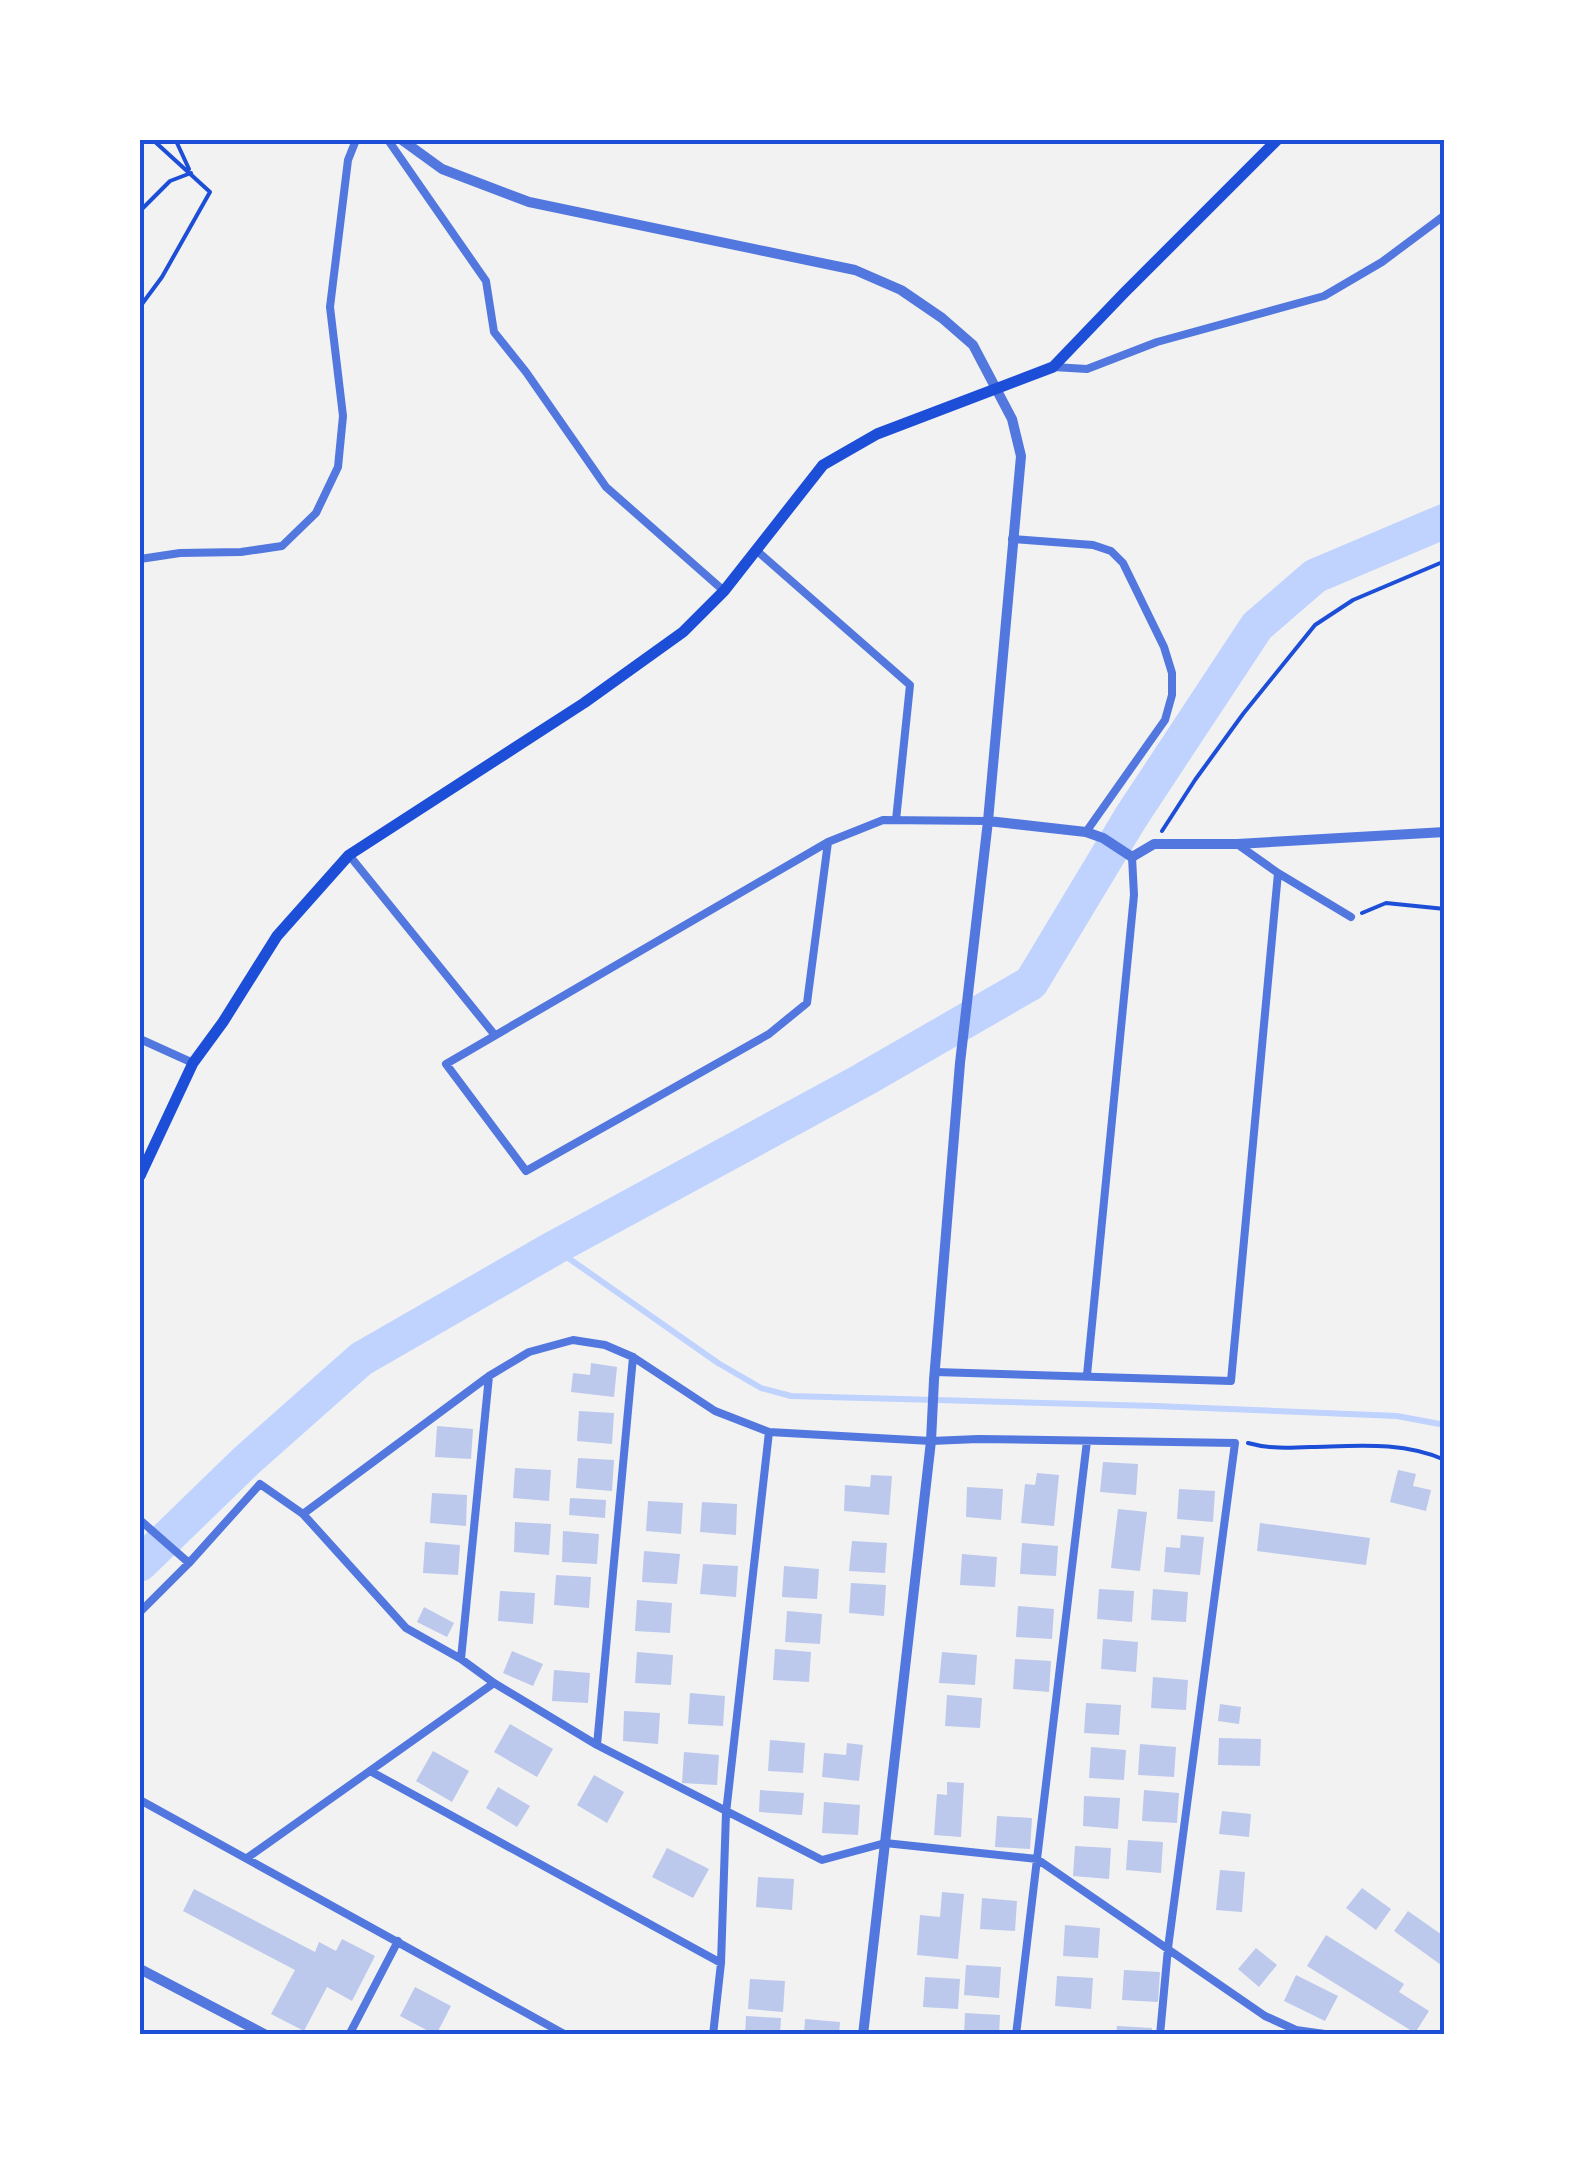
<svg xmlns="http://www.w3.org/2000/svg" width="1585" height="2175" viewBox="0 0 1585 2175" font-family="'Public Sans',sans-serif">
  <rect width="100%" height="100%" fill="#f2f2f2"/>
  <g fill="none" stroke-linecap="round" stroke-linejoin="round">
    <path stroke="#bfd3fe" stroke-width="6" d="M554,1248l164,115 43,25 30,8 364,10 242,10 48,9"/>
    <path stroke="#bfd3fe" stroke-width="35" d="M140,1564l106,-103 115,-102 193,-111 309,-168 168,-97 100,-166 126,-191 58,-50 130,-55"/>
  </g>
  <path fill="#bdc9ec" d="M591,1363l26,4 -3,30 -43,-5 2,-19 17,2z
    M579,1411l35,2 -2,31 -35,-3z
    M437,1426l36,3 -2,30 -36,-2z
    M578,1458l36,2 -2,31 -36,-3z
    M1103,1462l35,2 -2,31 -36,-3z
    M515,1468l36,2 -2,31 -36,-3z
    M1398,1470l18,4 -3,12 18,4 -5,21 -36,-9z
    M1037,1473l22,2 -5,51 -33,-3 4,-39 10,1z
    M871,1475l21,1 -3,39 -45,-4 1,-26 25,2z
    M967,1487l36,2 -2,31 -35,-3z
    M1179,1489l36,2 -2,31 -36,-3z
    M432,1493l35,2 -1,31 -36,-3z
    M570,1498l36,2 -1,18 -36,-3z
    M648,1501l35,2 -2,31 -35,-3z
    M702,1502l35,2 -1,31 -36,-3z
    M1118,1509l29,3 -7,59 -29,-3z
    M515,1522l36,2 -2,31 -35,-3z
    M1260,1523l110,15 -4,27 -109,-14z
    M563,1531l36,3 -2,30 -35,-2z
    M1181,1535l23,2 -4,38 -36,-3 2,-25 14,1z
    M852,1541l35,2 -2,30 -36,-2z
    M425,1542l35,3 -2,30 -35,-2z
    M1022,1543l36,3 -2,30 -36,-2z
    M644,1551l36,3 -3,30 -35,-2z
    M962,1554l35,3 -2,30 -35,-2z
    M703,1564l35,2 -2,31 -36,-3z
    M784,1566l35,3 -2,30 -35,-2z
    M556,1575l35,2 -2,31 -35,-3z
    M851,1583l35,2 -2,31 -35,-3z
    M1099,1589l35,2 -2,31 -35,-3z
    M1153,1589l35,3 -2,30 -35,-2z
    M500,1591l35,2 -2,31 -35,-3z
    M637,1600l35,3 -2,30 -35,-2z
    M1018,1606l36,3 -2,30 -36,-2z
    M424,1607l30,16 -7,14 -30,-15z
    M787,1611l35,3 -2,30 -35,-2z
    M1103,1639l35,3 -2,30 -35,-3z
    M775,1649l36,3 -2,30 -36,-2z
    M512,1651l31,13 -10,22 -30,-13z
    M637,1652l36,3 -2,30 -36,-2z
    M942,1652l35,3 -2,30 -36,-2z
    M1015,1659l36,2 -2,31 -36,-3z
    M554,1670l36,3 -2,30 -36,-2z
    M1153,1677l35,3 -2,30 -35,-2z
    M690,1693l35,3 -2,30 -35,-2z
    M947,1695l35,3 -2,30 -35,-2z
    M1086,1703l35,2 -2,30 -35,-2z
    M1220,1704l21,3 -2,17 -21,-3z
    M624,1711l36,2 -2,31 -35,-3z
    M510,1724l43,25 -16,28 -43,-25z
    M1219,1738l42,1 -1,27 -42,-1z
    M770,1740l35,3 -2,30 -35,-2z
    M847,1743l16,2 -4,36 -37,-4 2,-24 22,2z
    M1140,1744l36,3 -2,30 -36,-2z
    M1091,1747l35,3 -2,30 -35,-2z
    M433,1751l36,20 -17,31 -36,-21z
    M684,1752l35,3 -2,30 -35,-2z
    M594,1775l30,17 -17,31 -30,-18z
    M947,1782l17,1 -3,54 -27,-2 3,-41 10,1z
    M498,1787l32,19 -13,21 -31,-19z
    M760,1790l44,3 -2,22 -43,-3z
    M1144,1790l35,3 -2,30 -35,-2z
    M1084,1796l36,2 -2,31 -35,-3z
    M824,1802l36,3 -2,30 -36,-2z
    M1222,1811l29,3 -2,23 -30,-3z
    M997,1816l35,2 -2,31 -35,-2z
    M1128,1840l35,2 -2,31 -35,-3z
    M1075,1846l36,2 -2,31 -36,-3z
    M667,1848l42,21 -16,29 -41,-21z
    M1220,1870l25,2 -3,40 -26,-2z
    M758,1877l36,2 -2,31 -36,-3z
    M1362,1888l29,21 -15,21 -30,-22z
    M194,1889l121,63 4,-10 17,9 6,-12 33,17 -23,45 -25,-14 -23,44 -33,-17 24,-44 -112,-59z
    M942,1892l22,2 -6,65 -41,-4 3,-40 20,2z
    M982,1898l35,3 -2,30 -35,-2z
    M1408,1911l37,26v22l-4,6 -47,-34z
    M1065,1925l35,3 -2,30 -35,-2z
    M1326,1935l78,49 -5,8 30,19 -14,22 -108,-67z
    M1256,1948l21,17 -18,22 -21,-18z
    M966,1965l35,2 -2,31 -35,-3z
    M1124,1970l36,2 -2,30 -36,-2z
    M1296,1975l42,21 -13,25 -41,-20z
    M1057,1976l36,2 -2,31 -36,-3z
    M925,1977l35,2 -2,30 -35,-2z
    M750,1979l35,2 -2,31 -35,-3z
    M415,1987l36,19 -15,29 -36,-19z
    M965,2013l35,2 -1,20h-35z
    M746,2016l35,2 -1,17h-35z
    M805,2019l35,3 -1,13h-35z
    M1117,2026l35,2 -1,7h-35z"/>
  <g fill="none" stroke-linecap="round" stroke-linejoin="round">
    <path stroke="#1d4ed8" stroke-width="4" d="M180,140l-3,3 12,26
      M140,211l30,-30 21,-8
      M140,316l2,-12 20,-27 48,-85 -57,-52
      M1162,831l33,-51 48,-66 72,-89 38,-25 92,-39
      M1362,913l24,-10 59,6
      M1248,1443c21,6 41,5 63,4 45,-1 91,-6 134,13"/>
    <path stroke="#5277de" stroke-width="8" d="M388,140l98,141 8,51 32,40 80,115 118,104
      M1053,367l34,2 70,-27 167,-46 58,-34 63,-47
      M1012,539l81,6 18,6 12,12 41,84 8,26v22l-7,25 -79,112
      M756,550l154,135 -14,135
      M140,559l40,-6 61,-1 41,-6 34,-33 22,-46 5,-51 -13,-109 18,-147 8,-20
      M828,842l-21,161 -38,31 -243,137 -80,-107 382,-222 55,-22 105,1
      M349,855l145,179
      M1278,873l73,44
      M140,1039l53,24
      M935,1372l296,9 47,-508 -41,-29
      M1087,1375l47,-480 -2,-38
      M303,1514l186,-138 40,-24 44,-12 32,5 28,12 82,54 54,21 162,9 47,-2 257,4 -67,505 -8,87
      M140,1520l49,43
      M140,1612l49,-49 71,-79 43,30 103,114 55,31 33,24 103,62 225,115 63,-17 152,16 228,157 31,14 36,5
      M461,1659l28,-283
      M597,1745l36,-388
      M370,1771l351,192
      M140,1800l426,235
      M247,1858l247,-175
      M349,2035l49,-94
      M713,2035l8,-72 5,-150 43,-381
      M1016,2035l71,-594"/>
    <path stroke="#5277de" stroke-width="10" d="M402,140l40,29 87,33 326,68 46,20 41,28 31,27 39,74 9,37 -33,365 -28,242 -26,317 -3,61 -68,594
      M988,821l98,11 17,6 29,19 22,-13h83l208,-12
      M140,1969l126,66"/>
    <path stroke="#1d4ed8" stroke-width="11" d="M140,1176l53,-113 30,-41 54,-86 72,-81 235,-152 99,-71 41,-41 99,-126 54,-31 176,-67 71,-74 153,-153"/>
  </g>
  <rect width="1585" height="2175" fill="none" stroke="#ffffff" stroke-width="285"/>
  <rect x="142" y="142" width="1300" height="1890" fill="none" stroke="#1d4ed8" stroke-width="4"/>
</svg>
